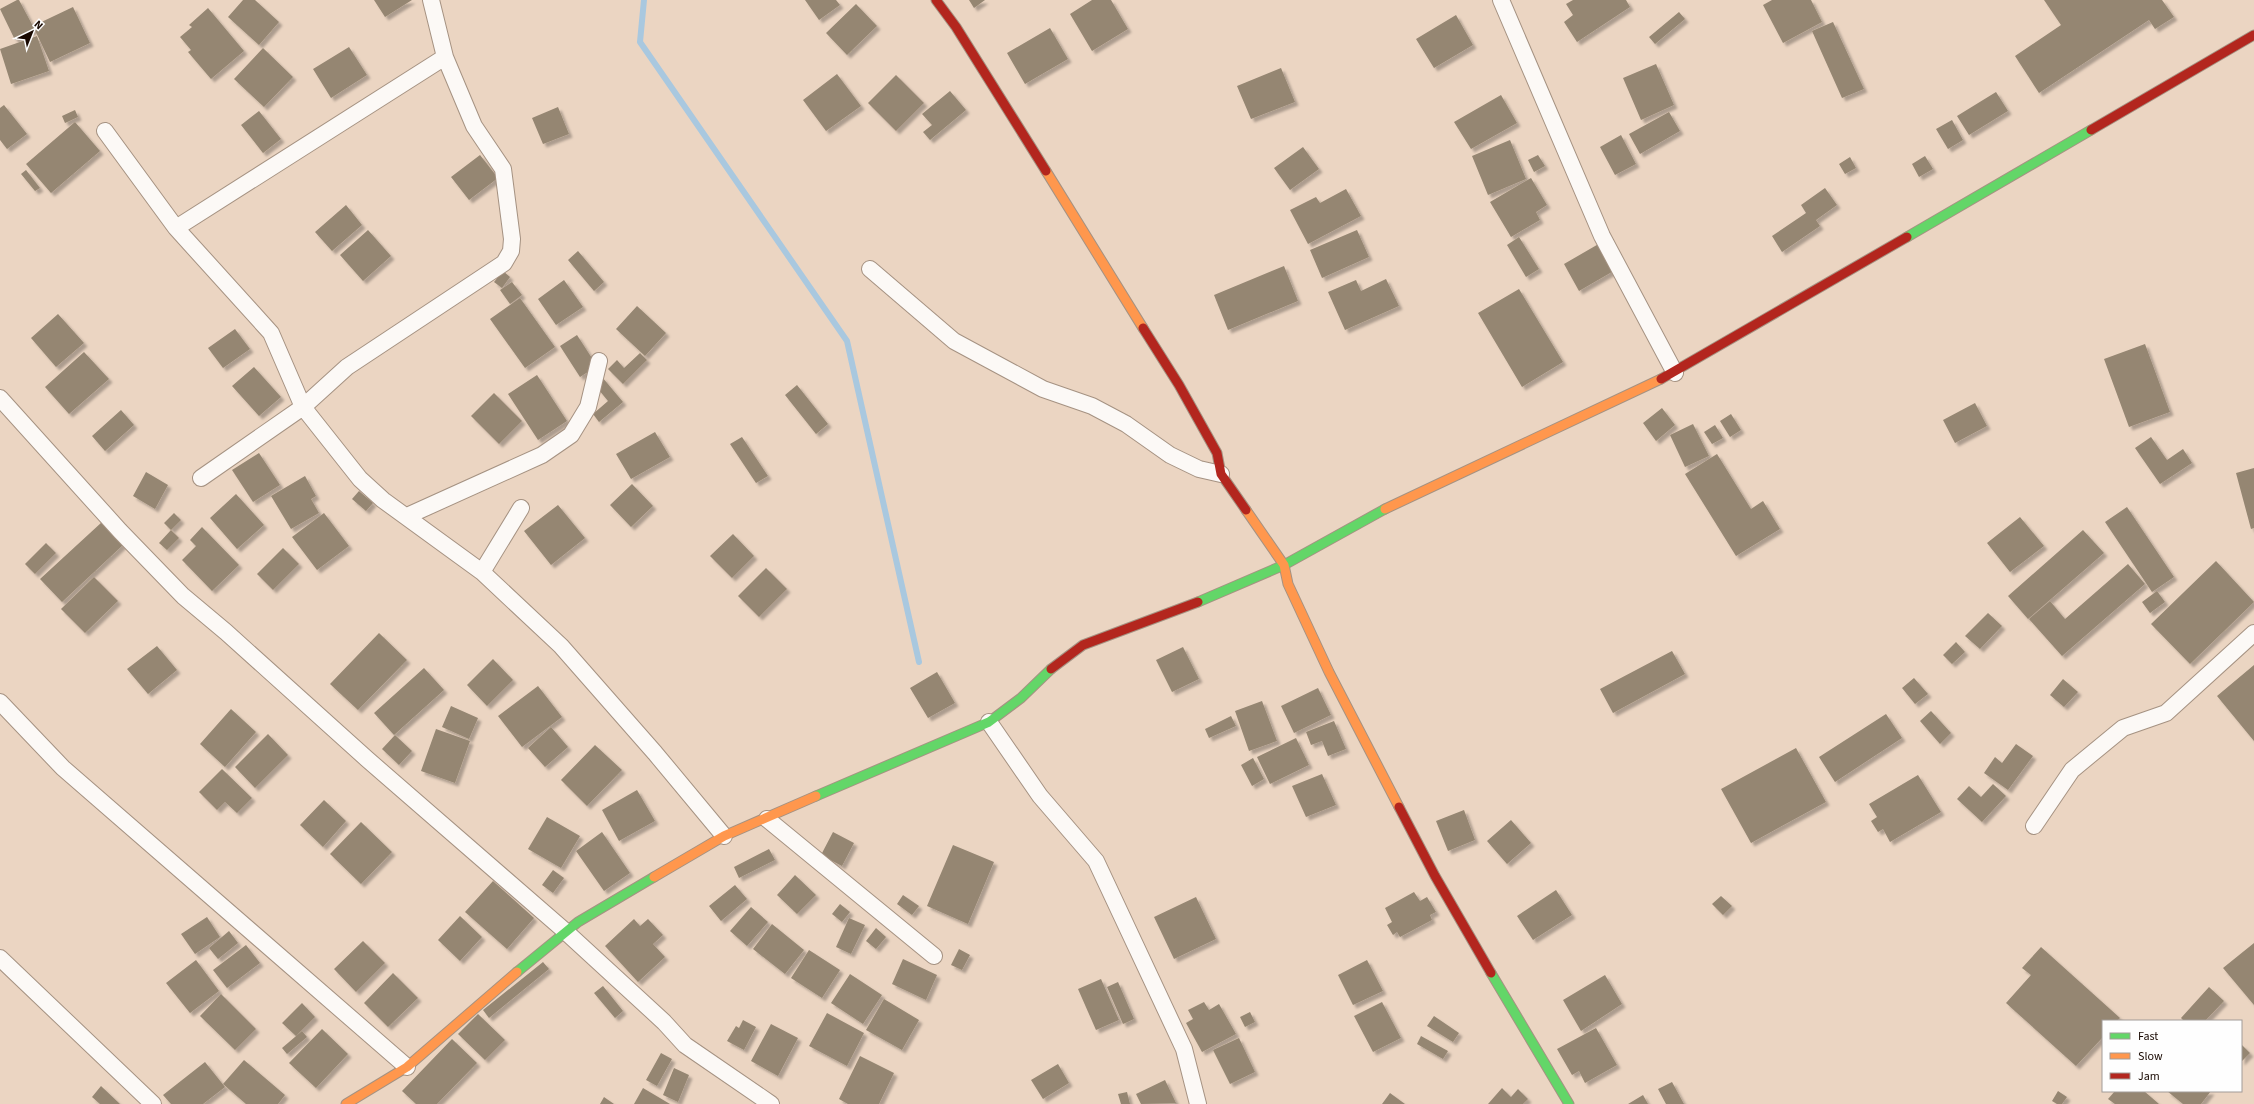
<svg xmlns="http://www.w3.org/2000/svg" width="2254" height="1104" viewBox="0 0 2254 1104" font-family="'Source Sans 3',sans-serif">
  <defs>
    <filter id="shadow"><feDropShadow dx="3.5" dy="3.5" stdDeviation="1" flood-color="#0004"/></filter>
  </defs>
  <rect width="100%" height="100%" fill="#ebd5c2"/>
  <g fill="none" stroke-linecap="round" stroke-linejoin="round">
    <path stroke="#a9c8df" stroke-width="6" d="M644,0l-4,42 207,299 72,321"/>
  </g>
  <path fill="#958672" filter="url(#shadow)" d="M17,0h2l16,30 -20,10 -15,-31z
    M243,0h12l24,22 -20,23 -31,-28z
    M374,0h38l-27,17z
    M805,0h31l4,5 -21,15z
    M969,0h16l-11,8z
    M1092,0h19l17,29 -36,22 -22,-37z
    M1573,0h53l4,7 -53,35 -13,-20 9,-7 -7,-11z
    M1772,0h39l11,22 -39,21 -20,-38z
    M2044,0h118l12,17 -19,12 -6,-9 -110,73 -24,-37 46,-31z
    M856,4l21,22 -30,29 -21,-22z
    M73,7l17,36 -40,19 -17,-36z
    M208,8l36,43 -33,28 -23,-27 3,-2 -11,-13 12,-10 -3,-2z
    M1679,12l6,7 -30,25 -6,-7z
    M1456,15l17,30 -39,23 -18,-29z
    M1833,22l31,67 -22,9 -30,-67z
    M1050,28l18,31 -43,25 -18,-31z
    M37,36l12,35 -38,13 -11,-35z
    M349,47l18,28 -36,23 -18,-29z
    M263,48l30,29 -29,30 -30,-28z
    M1656,64l18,41 -33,15 -18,-42z
    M1281,68l14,34 -44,17 -14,-33z
    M837,74l24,32 -35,25 -23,-31z
    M896,75l28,28 -28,28 -28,-28z
    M950,91l16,19 -36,30 -7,-8 9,-7 -10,-11z
    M1996,92l12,19 -39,24 -12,-19z
    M1501,95l16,28 -46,26 -17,-27z
    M4,105l23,29 -20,15 -7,-9v-32z
    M558,107l11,27 -26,10 -11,-26z
    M75,110l3,7 -13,6 -3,-7z
    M259,111l22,28 -18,14 -22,-28z
    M1669,112l11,19 -40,23 -11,-20z
    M1952,120l11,20 -15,9 -12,-20z
    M75,122l25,29 -49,42 -25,-29z
    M1621,135l15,29 -21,11 -15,-28z
    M1510,140l16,39 -38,16 -16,-39z
    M1303,147l16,22 -29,21 -16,-22z
    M480,155l18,23 -29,22 -18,-23z
    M1538,155l7,11 -11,6 -6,-12z
    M1925,156l8,13 -14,8 -7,-13z
    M1850,157l6,11 -11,6 -6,-10z
    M26,170l14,18 -5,3 -14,-17z
    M1531,178l16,27 -11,7 4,8 -29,17 -21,-35z
    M1825,188l12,17 -21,15 4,6 -38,26 -10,-16 34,-23 -5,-8z
    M1346,189l15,27 -53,28 -18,-34 26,-13 4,6z
    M346,205l16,20 -30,26 -17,-19z
    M368,230l23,26 -28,25 -23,-26z
    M1357,230l12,27 -47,21 -12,-28z
    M1519,237l20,32 -13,8 -19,-32z
    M1602,242l15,27 -38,22 -15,-27z
    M578,251l26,31 -10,9 -26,-31z
    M1284,266l14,35 -70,29 -14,-35z
    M503,271l7,6 -8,11 -8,-6z
    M1386,279l13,27 -54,24 -17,-38 28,-12 5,11z
    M564,280l19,27 -27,18 -18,-26z
    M512,282l10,13 -12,9 -10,-14z
    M1519,289l44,73 -41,25 -44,-74z
    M520,298l35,49 -30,21 -35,-49z
    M637,306l29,27 -21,23 -29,-27z
    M58,314l26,29 -28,24 -25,-29z
    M235,329l15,20 -27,19 -15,-20z
    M577,335l20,31 -17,11 -20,-31z
    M2145,344l25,68 -41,15 -25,-68z
    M84,352l25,27 -40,35 -24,-27z
    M640,353l7,7 -24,24 -15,-15 9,-9 7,8z
    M254,367l27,30 -22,19 -27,-30z
    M537,375l30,46 -29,19 -30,-46z
    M602,377l21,25 -24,20 -6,-8 15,-13 -14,-17z
    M797,385l31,39 -12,10 -31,-39z
    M494,393l28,28 -23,23 -28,-28z
    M1975,403l12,23 -32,17 -12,-23z
    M1662,408l13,17 -19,16 -13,-18z
    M121,410l13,15 -29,26 -13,-15z
    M1731,414l10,16 -11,7 -10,-16z
    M1693,424l16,32 -24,11 -15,-32z
    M1715,425l8,13 -11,6 -8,-12z
    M655,432l15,25 -39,22 -15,-25z
    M742,437l26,39 -12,7 -26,-39z
    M2151,437l16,23 16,-11 9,14 -32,21 -25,-36z
    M259,453l21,32 -27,17 -21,-32z
    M1717,454l34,55 12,-8 17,28 -44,27 -51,-82z
    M2254,468v60l-3,1 -15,-56z
    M146,472l22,13 -13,24 -22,-13z
    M305,476l11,20 -5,3 8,14 -28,16 -20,-33z
    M632,484l21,22 -22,21 -21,-22z
    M359,491l14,12 -7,8 -14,-12z
    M236,494l28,31 -27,24 -27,-31z
    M558,505l27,33 -34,27 -27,-34z
    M2127,507l47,70 -22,15 -47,-70z
    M174,513l7,7 -10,10 -7,-7z
    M324,513l25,33 -32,24 -25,-33z
    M2020,517l24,29 -34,26 -23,-29z
    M102,522l21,23 -61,57 -22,-23z
    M202,527l37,38 -27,26 -30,-31 14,-14 -6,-6z
    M171,530l8,8 -12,12 -8,-7z
    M2083,530l21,23 -76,66 -20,-23z
    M733,534l21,22 -22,22 -22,-22z
    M46,543l10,10 -21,21 -10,-10z
    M283,548l16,16 -26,26 -16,-16z
    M2216,561l38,41 -64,62 -39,-40z
    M2128,564l17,20 -83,72 -33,-37 21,-18 15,18z
    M766,568l21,21 -28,28 -21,-21z
    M94,577l24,24 -33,32 -24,-24z
    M2157,591l8,11 -15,11 -8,-11z
    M1988,613l14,13 -22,23 -15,-13z
    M379,633l28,27 -49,50 -28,-26z
    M1956,642l9,10 -13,12 -9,-9z
    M157,646l20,24 -29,24 -21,-25z
    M1183,647l16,32 -27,13 -16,-32z
    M1672,651l13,23 -72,39 -13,-24z
    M493,659l20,21 -26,26 -20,-21z
    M2254,665v76l-37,-45z
    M424,668l20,22 -50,45 -20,-22z
    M937,672l18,31 -27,15 -18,-30z
    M1914,678l14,16 -13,10 -13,-16z
    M2063,679l15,13 -14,15 -14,-12z
    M538,686l24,31 -40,30 -24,-31z
    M1318,688l13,27 -37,18 -13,-27z
    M1262,701l15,40 -28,10 -14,-40z
    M451,706l27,12 -9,21 -27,-12z
    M231,709l25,23 -31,35 -25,-23z
    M1931,711l20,22 -11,11 -20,-23z
    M1886,714l16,24 -67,44 -16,-25z
    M1231,716l5,10 -27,12 -4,-9z
    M1334,721l12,28 -18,7 -6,-15 -11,4 -5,-13z
    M551,727l17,20 -23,20 -17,-19z
    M436,729l34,12 -15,42 -34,-12z
    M268,734l20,21 -33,33 -20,-21z
    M395,735l17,16 -13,14 -17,-16z
    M1296,738l13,27 -39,19 -13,-27z
    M2016,744l17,12 -25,34 -24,-17 11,-16 7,6z
    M595,745l27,25 -35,36 -26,-26z
    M1796,748l30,54 -75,41 -30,-54z
    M1253,758l11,21 -12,7 -11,-21z
    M222,769l30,29 -15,15 -12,-11 -8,8 -18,-18z
    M1322,774l14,31 -30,12 -14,-31z
    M1918,775l23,37 -51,30 -7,-13 -5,3 -7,-11 6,-4 -8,-13z
    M1993,784l13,12 -24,26 -25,-23 12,-13 12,11z
    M637,790l18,31 -36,20 -17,-31z
    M324,800l22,21 -23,26 -23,-22z
    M1464,810l11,30 -27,11 -12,-30z
    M547,817l33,19 -19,32 -33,-19z
    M1511,820l20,23 -24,21 -20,-23z
    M361,822l31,30 -31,32 -31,-30z
    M602,832l28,41 -26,18 -28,-40z
    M833,832l21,11 -12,23 -21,-11z
    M953,845l41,17 -26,62 -41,-18z
    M769,849l6,11 -36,18 -5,-11z
    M553,870l11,8 -11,15 -11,-8z
    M795,875l21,20 -19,19 -20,-19z
    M493,881l41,37 -27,31 -42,-37z
    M735,885l12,14 -26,22 -12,-15z
    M1556,890l16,25 -39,25 -16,-24z
    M1414,892l6,9 7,-4 9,15 -6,3 2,5 -32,17 -3,-5 -4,3 -6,-10 5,-3 -7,-14z
    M903,895l16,11 -7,9 -15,-11z
    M1721,896l11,10 -9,9 -11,-11z
    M1196,897l20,42 -42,20 -20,-42z
    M840,904l10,8 -8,10 -10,-8z
    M751,907l17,15 -21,24 -17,-15z
    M460,916l22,21 -22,24 -22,-21z
    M207,917l13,20 -25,17 -14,-20z
    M849,918l16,7 -14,29 -15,-7z
    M634,919l6,7 8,-7 15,16 -10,9 12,13 -27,25 -33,-36z
    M772,924l32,26 -19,24 -32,-25z
    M876,928l10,9 -10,12 -10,-8z
    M229,931l9,12 -20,16 -9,-11z
    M363,941l22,22 -29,29 -22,-23z
    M2254,943v62l-31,-37z
    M246,945l14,18 -33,25 -14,-18z
    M2041,947l79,71 -3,3h-14v16l-27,29 -70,-63 25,-28 -9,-7z
    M959,949l11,6 -8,15 -11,-5z
    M809,950l31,20 -18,28 -31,-20z
    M903,959l34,16 -11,25 -34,-16z
    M196,960l23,31 -29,22 -24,-30z
    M1367,960l16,31 -30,14 -15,-30z
    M543,962l6,7 -60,49 -6,-8z
    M393,973l25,25 -30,29 -24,-24z
    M850,974l32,21 -19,29 -32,-21z
    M1605,975l17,29 -41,27 -18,-31z
    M1101,979l18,41 -23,10 -18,-41z
    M1118,982l16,37 -11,5 -16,-37z
    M603,986l20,25 -8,7 -21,-25z
    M2209,987l15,14 -19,20h-21l-3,-3z
    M221,994l35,35 -21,21 -35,-34z
    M884,999l35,21 -17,30 -36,-20z
    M1204,1002l5,8 10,-6 17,30 -34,18 -16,-29 7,-4 -5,-9z
    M1382,1002l19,36 -28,14 -19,-36z
    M302,1003l13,14 -19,19 -14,-13z
    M1250,1012l5,10 -10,5 -5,-10z
    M827,1013l37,20 -17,33 -38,-20z
    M478,1014l27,26 -20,20 -27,-26z
    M1434,1016l25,17 -6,9 -26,-16z
    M743,1020l13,7 -12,23 -17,-9 9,-15 3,2z
    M771,1024l27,14 -20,38 -27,-15z
    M1596,1028l21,37 -32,18 -6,-12 -7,4 -15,-26z
    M322,1029l26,25 -32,34 -27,-25z
    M302,1031l5,6 -20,17 -5,-6z
    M1421,1036l27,15 -5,8 -26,-15z
    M1239,1038l16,34 -25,12 -17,-34z
    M452,1039l25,24 -40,41h-21l-14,-13z
    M2241,1044l9,9 -9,9z
    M661,1053l11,6 -15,27 -11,-6z
    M860,1056l34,17 -15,31h-31l-9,-5z
    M244,1060l41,35 -7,9h-32l-23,-20z
    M205,1062l20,25 -22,17h-32l-8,-9z
    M1058,1064l11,19 -26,16 -12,-19z
    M674,1068l15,7 -11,27 -15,-7z
    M1165,1080l11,23 -35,1 -5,-10z
    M1672,1082l12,22h-18l-8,-15z
    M101,1086l19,18h-20l-8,-7z
    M643,1088l27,16h-36z
    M1502,1088l9,9 7,-8 10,10 -5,5h-35z
    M2058,1091l9,6 -5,7h-5l-5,-3z
    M2115,1091h29l15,13h-44l-7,-5z
    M2167,1091h44l-10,13h-18z
    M1127,1092l3,12h-9l-3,-10z
    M1390,1093l15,11h-23z
    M1643,1095l5,9h-20z
    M604,1097l10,7h-14z"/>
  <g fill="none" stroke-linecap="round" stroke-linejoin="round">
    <g stroke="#a59282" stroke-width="18">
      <path id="street" d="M1501,0l101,236 73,137
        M105,131l71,97 95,105 32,74 57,72 23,21 99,72 79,74 94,107 69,83
        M176,228l269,-171
        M870,269l84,72 89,48 49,17 34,18 44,31 29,14 22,5
        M0,398l120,133 63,65 43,36 141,127 198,172 99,91 21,23 86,59
        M201,478l102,-71 44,-40 157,-104 7,-12 1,-12 -9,-70 -29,-43 -29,-69 -14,-57
        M407,516l135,-61 29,-20 17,-28 11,-46
        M482,572l39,-64
        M0,702l63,66 344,299
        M989,722l51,74 56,65 88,188 14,55
        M767,819l167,137
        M2034,826l38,-56 51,-42 43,-15 88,-80
        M0,958l153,146"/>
    </g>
    <g stroke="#a59282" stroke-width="11">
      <path id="fast" d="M1907,237l184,-107
        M1198,602l86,-37 101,-56
        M816,796l173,-74 32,-24 30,-29
        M517,972l61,-50 76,-45
        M1491,973l78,131"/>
    </g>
    <g stroke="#a59282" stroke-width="11">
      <path id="slow" d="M1046,171l97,157
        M1385,509l276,-130
        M1246,510l38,55 4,19 41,88 70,135
        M654,877l70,-41 92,-40
        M346,1104l61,-37 110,-95"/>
    </g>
    <g stroke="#a59282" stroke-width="11">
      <path id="jam" d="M936,0l20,27 90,144
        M2091,130l163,-95
        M1143,328l36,57 38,68 4,21 25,36
        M1661,379l246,-142
        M1051,669l32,-24 115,-43
        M1399,807l36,69 56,97"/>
    </g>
    <use href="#street" stroke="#fcf9f6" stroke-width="16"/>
    <use href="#fast" stroke="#63d668" stroke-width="9"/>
    <use href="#slow" stroke="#ff974d" stroke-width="9"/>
    <use href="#jam" stroke="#b3261e" stroke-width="9"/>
  </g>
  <rect x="2102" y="1020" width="140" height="72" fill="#fefefe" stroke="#a29c98"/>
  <rect x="2110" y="1033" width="20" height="6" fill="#63d668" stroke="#a29c98"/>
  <text x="2138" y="1040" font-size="12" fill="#180800">Fast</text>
  <rect x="2110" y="1053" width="20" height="6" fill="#ff974d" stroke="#a29c98"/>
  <text x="2138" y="1060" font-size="12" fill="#180800">Slow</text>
  <rect x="2110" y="1073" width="20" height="6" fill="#b3261e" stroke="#a29c98"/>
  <text x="2138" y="1080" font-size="12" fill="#180800">Jam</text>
  <g transform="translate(32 32) rotate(43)" stroke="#fefefe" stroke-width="3" paint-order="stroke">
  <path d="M0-3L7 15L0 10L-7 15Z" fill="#180800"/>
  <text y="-6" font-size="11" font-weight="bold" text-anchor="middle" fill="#180800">N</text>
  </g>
</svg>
